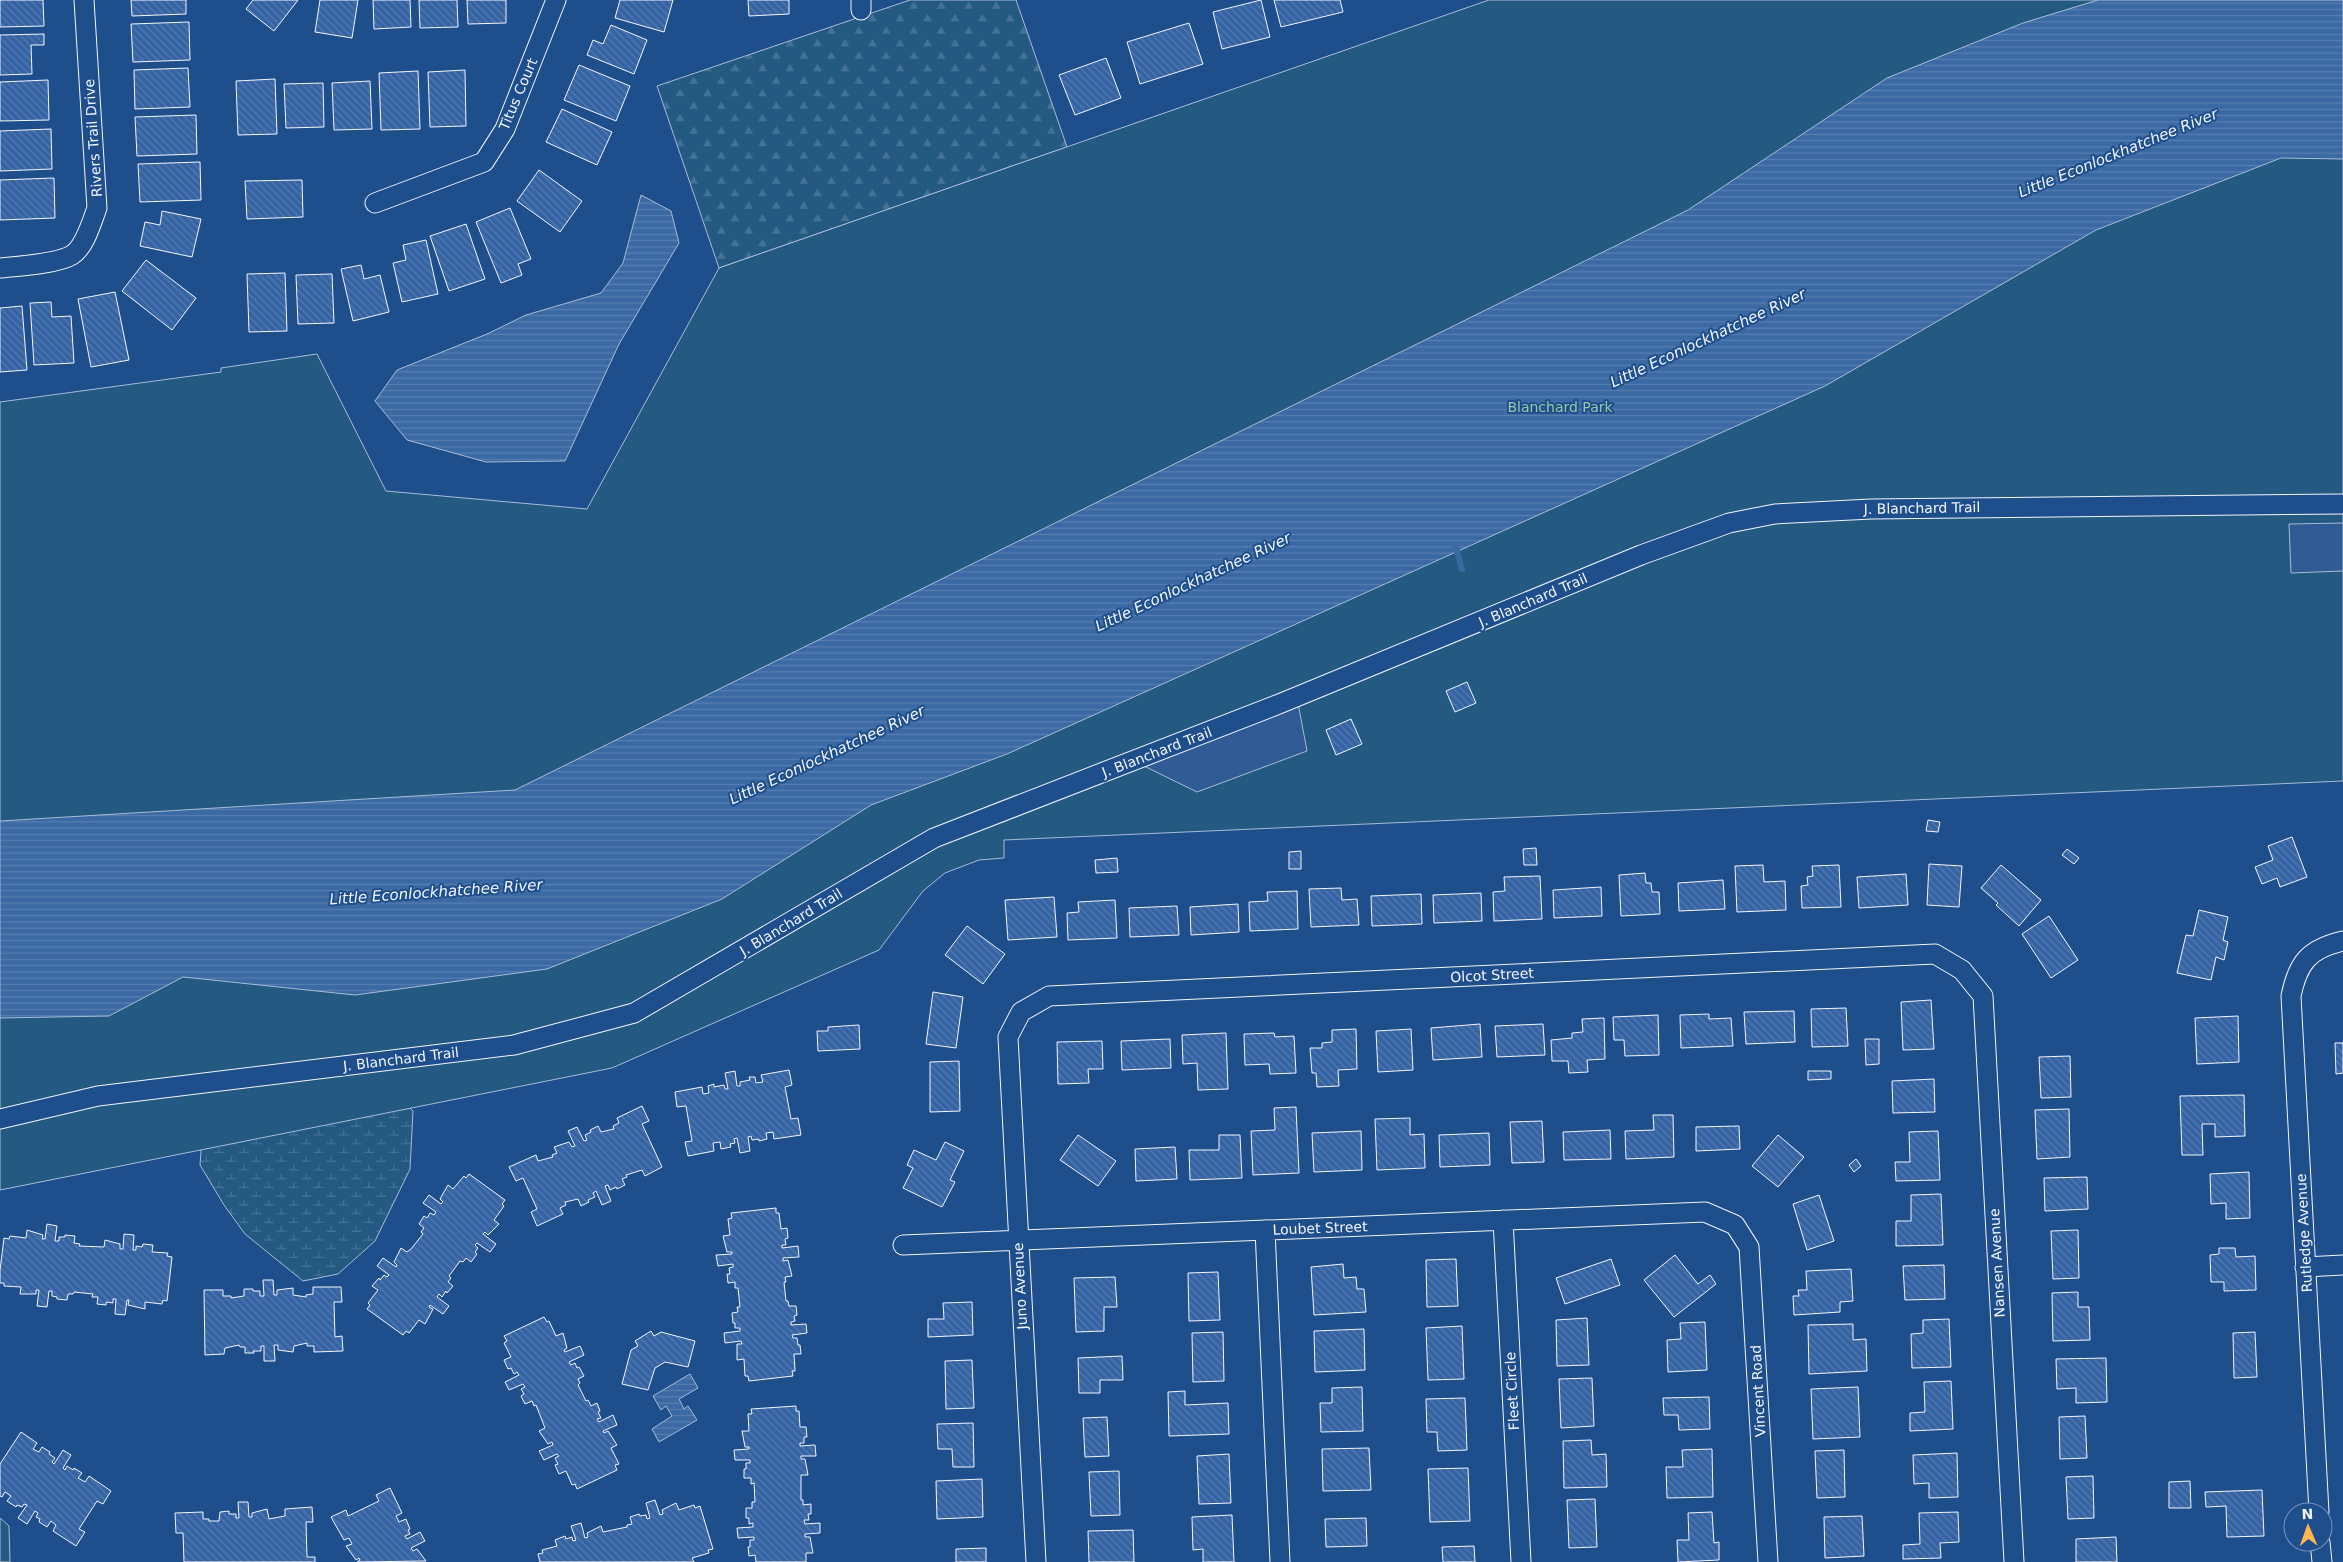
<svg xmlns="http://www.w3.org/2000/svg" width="2343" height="1562" viewBox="0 0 2343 1562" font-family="'DejaVu Sans',sans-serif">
  <defs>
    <pattern id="forest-firs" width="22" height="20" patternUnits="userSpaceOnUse" patternTransform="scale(1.25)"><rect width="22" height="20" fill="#245a82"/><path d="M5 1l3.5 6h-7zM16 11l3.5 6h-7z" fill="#447295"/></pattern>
    <pattern id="wetland-marsh" width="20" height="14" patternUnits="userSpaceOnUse" patternTransform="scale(1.25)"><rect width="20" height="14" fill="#245a82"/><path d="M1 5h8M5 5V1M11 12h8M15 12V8" fill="none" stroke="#447295"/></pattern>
    <pattern id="water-rules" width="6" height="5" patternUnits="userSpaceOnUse" patternTransform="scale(1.25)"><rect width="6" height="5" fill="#3b69a3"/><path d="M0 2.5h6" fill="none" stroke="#587fb1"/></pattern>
    <pattern id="building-back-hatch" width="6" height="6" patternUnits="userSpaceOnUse" patternTransform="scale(1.25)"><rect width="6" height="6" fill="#3563a3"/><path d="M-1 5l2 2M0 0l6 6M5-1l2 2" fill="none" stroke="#537ab1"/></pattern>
  </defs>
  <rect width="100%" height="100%" fill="#1f4e8c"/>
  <path fill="url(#forest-firs)" stroke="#a8bbd7" d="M910,0h106l51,147 -348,121 -62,-182z"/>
  <path fill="url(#wetland-marsh)" stroke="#a8bbd7" d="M404,1102l9,9 -3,58 -35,72 -37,33 -35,7 -58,-47 -21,-29 -24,-40 2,-28z"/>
  <path fill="#245a82" stroke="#a8bbd7" d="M1489,0h854v781l-1339,59v18l-25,2 -34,13 -22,18 -44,59 -267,118 -612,122v-788l221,-30v-4l96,-14 69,137 201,18 132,-241z
    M0,1518l9,8 1,36h-10z"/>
  <path fill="#305b95" stroke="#a8bbd7" d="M2343,523v48l-52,2 -2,-49z
    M1298,703l9,48 -110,41 -53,-26z"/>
  <path fill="url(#water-rules)" stroke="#a8bbd7" d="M2098,0h245v159l-62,-1 -185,72 -271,156 -818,368 -136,51 -149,94 -175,70 -192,26 -172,-18 -74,39 -109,2v-197l515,-31 1173,-580 199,-132 136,-55z
    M641,195l30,16 8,32 -60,101 -54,117 -79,1 -79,-22 -32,-39 22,-31 90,-36 39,-19 75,-22 22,-30z
    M690,1374l8,14 -19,11 5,10 4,-3 9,14 -38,22 -7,-13 20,-13 -6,-10 -5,4 -8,-14z"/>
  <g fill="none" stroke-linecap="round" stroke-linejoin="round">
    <path stroke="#3b69a3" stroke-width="6" d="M1455,544l7,25"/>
  </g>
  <path fill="url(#building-back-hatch)" stroke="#f2f6ff" d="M0,0h43l1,26 -44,1z
    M131,0h55v14l-54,2z
    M253,0h45l-24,31 -28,-22z
    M320,0h38l-6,38 -37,-6z
    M373,0h37l1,27 -37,2z
    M419,0h38l1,27 -38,1z
    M467,0h39v23l-38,1z
    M620,0h53l-9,32 -49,-14z
    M748,0h41v14l-40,2z
    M1261,0l9,37 -48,12 -9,-37z
    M1274,0h66l3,12 -62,15z
    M189,22l1,38 -57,2 -2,-38z
    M1189,23l14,41 -63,20 -13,-42z
    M611,25l36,15 -13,34 -47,-19 6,-15 10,4z
    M44,34v11h-13l1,29 -32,1v-40z
    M1106,58l15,40 -46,17 -16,-40z
    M579,65l51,21 -14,35 -52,-21z
    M188,68l2,39 -55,2 -1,-39z
    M465,70l1,56 -36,1 -2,-55z
    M418,71l2,58 -39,1 -2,-57z
    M275,79l2,55 -39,1 -2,-54z
    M48,80l1,40 -49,1v-39z
    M370,81l2,48 -38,1 -2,-47z
    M323,83l1,44 -38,1 -2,-44z
    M562,109l50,23 -15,33 -51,-23z
    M196,115l1,39 -60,2 -2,-39z
    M51,129l1,40 -52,2v-40z
    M200,162l1,38 -61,2 -2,-38z
    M539,170l43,31 -22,31 -43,-31z
    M54,178l1,40 -55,2v-40z
    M302,180l1,37 -56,2 -2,-38z
    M510,208l21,51 -13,5 4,11 -21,8 -25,-61z
    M162,211l39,8 -9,38 -52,-11 5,-24 15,3z
    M466,224l19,55 -36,12 -19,-55z
    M426,240l12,54 -36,8 -9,-39 13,-3 -3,-15z
    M146,260l50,38 -24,32 -50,-39z
    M361,265l3,14 16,-4 9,37 -36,9 -12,-52z
    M285,273l2,58 -38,1 -2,-58z
    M332,274l2,49 -36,1 -2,-49z
    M115,292l14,68 -38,7 -13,-68z
    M51,302l1,15 19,-1 3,47 -40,2 -4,-62z
    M22,306l5,64 -27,2v-64z
    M1467,682l9,21 -21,9 -9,-21z
    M1351,719l11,25 -26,11 -10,-25z
    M1928,820l12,2 -2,10 -12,-1z
    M2292,837l15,40 -27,10 -3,-9 -15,6 -7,-17 18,-7 -5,-14z
    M1536,848l1,17h-13l-1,-16z
    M2067,849l12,9 -5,6 -12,-9z
    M1301,851v18h-12v-17z
    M1117,858l1,14 -22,1 -1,-13z
    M1929,864l33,2 -3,41 -32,-2z
    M1763,865l1,17 21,-1 1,29 -49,2 -2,-46z
    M1839,865l2,42 -39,1 -1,-22 7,-1 -1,-8 6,-1 -1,-10z
    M2001,865l40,35 -22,26 -23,-21 2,-2 -17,-15z
    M1645,873l1,10h5l1,9h7l1,22 -39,2 -2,-41z
    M1906,874l2,31 -49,3 -2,-31z
    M1540,876l2,43 -48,2 -1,-29 12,-1 -1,-14z
    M1723,880l2,29 -46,2 -1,-28z
    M1601,887l1,29 -48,2 -1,-28z
    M1341,888l1,12 15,-1 2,26 -48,2 -2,-38z
    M1297,891l1,38 -48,2 -1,-29 19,-1 -1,-9z
    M1481,893l1,28 -48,2 -1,-28z
    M1421,894l1,30 -50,2 -1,-30z
    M1054,897l3,40 -49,3 -3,-40z
    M1115,900l2,38 -49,2 -1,-27 12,-1 -1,-10z
    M1238,904l1,28 -48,3 -1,-28z
    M1177,906l2,29 -49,2 -1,-29z
    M2199,910l29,7 -5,23 5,2 -4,18 -8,-3 -5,23 -34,-7 9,-38 7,1z
    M2049,916l29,44 -27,18 -29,-44z
    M967,926l38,28 -22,30 -38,-29z
    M933,992l30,5 -7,51 -30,-4z
    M1931,1000l3,49 -31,1 -2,-48z
    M1846,1008l2,38 -36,1 -1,-38z
    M1794,1011l1,31 -49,2 -2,-32z
    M1709,1014v5l22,-1 2,28 -52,2 -1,-33z
    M1658,1015l1,40 -34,1 -1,-16h-10l-1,-23z
    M2238,1016l1,46 -42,2 -2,-46z
    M1604,1018l1,41 -18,1 1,12 -19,1 -1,-12h-16l-1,-21 21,-2v-5l11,-1 -1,-13z
    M1480,1024l2,33 -49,3 -2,-32z
    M1543,1024l2,31 -48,2 -2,-31z
    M859,1025l1,24 -42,2 -1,-20h11v-4z
    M1356,1029l1,40 -19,1 1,16 -22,1 -1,-14h-4l-2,-25h12v-5l10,-1v-12z
    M1411,1029l2,41 -35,2 -2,-41z
    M1226,1033l2,56 -30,1 -1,-27 -14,1 -1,-29z
    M1274,1033l1,4 19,-1 2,37 -26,1 -1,-10 -24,1 -1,-31z
    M1170,1039l1,29 -49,2 -1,-29z
    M1865,1039h14v25l-13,1z
    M1102,1041l1,28h-15l1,14 -31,1 -1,-42z
    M2335,1043h8v30l-7,1z
    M2070,1056l1,41 -30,1 -2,-41z
    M959,1061l1,50 -30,1v-50z
    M789,1070l3,15 -7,2 6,32 7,-1 3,17 -27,4 -1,-7 -7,1 1,6 -8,2v-2l-7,1 -1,-4 -3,1 2,14 -10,2 -3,-15 -3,1 1,4 -5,1 1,3 -10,2 -1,-7 -7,1 1,8 -26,5 -3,-14 7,-1 -6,-35 -9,1 -2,-15 27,-5 1,7 6,-1 -1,-7 6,-2v3l10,-2 1,4h3l-3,-16 10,-2 2,15h3v-4l10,-2 -1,-3h6l1,6 7,-1 -2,-7z
    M1808,1071h23v8l-23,1z
    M1934,1079l1,33 -42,1 -1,-32z
    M2244,1095l1,41 -30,1v-13h-13l1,31h-21l-2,-59z
    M642,1106l7,15 -7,3 20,43 -17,9 -3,-6 -16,5 1,2 -5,2 3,6 -8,4 -1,-2 -6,3 -2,-5 -3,1 6,15 -9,4 -6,-14 -3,2 2,4 -7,3 1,2 -8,4 -3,-7 -13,3 1,3 -6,3 3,6 -26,12 -6,-14 6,-3 -14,-31 -7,3 -7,-14 27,-12 2,6 15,-4 -1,-2 5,-2 -3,-6 15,-5 3,5 3,-1 -7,-15 9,-4 7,14 3,-1 -2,-5 6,-3 -1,-2 8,-4 3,6 13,-3 -1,-3 6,-3 -2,-5z
    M1296,1107l3,66 -46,2 -2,-44 24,-1 -1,-22z
    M2069,1109l1,48 -33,2 -2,-49z
    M1653,1115h20l1,42 -48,2 -1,-28 29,-1z
    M1410,1118v17l14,-1 1,34 -48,2 -2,-51z
    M1542,1121l2,41 -32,1 -2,-41z
    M1739,1126l1,23 -44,2v-24z
    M1610,1130l1,29 -47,1 -1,-28z
    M1361,1131l1,39 -48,2 -2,-39z
    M1938,1131l2,49 -44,1 -1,-19h15l-1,-30z
    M1489,1133l1,32 -50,2 -1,-32z
    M1078,1135l38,26 -18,25 -38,-26z
    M1219,1135h21l2,43 -52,2 -1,-30h30z
    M1778,1135l26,22 -26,30 -26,-21z
    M945,1142l19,9 -14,29 5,2 -13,25 -39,-19 10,-20 -6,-3 7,-15 22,10z
    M1175,1147l2,32 -41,2 -1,-32z
    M1856,1159l5,7 -7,6 -5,-7z
    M2249,1172l1,46 -24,1v-16l-15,1 -1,-30z
    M469,1174l36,26 -3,4 2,2 -10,14 5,4 -11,11 -3,-3 -2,2 13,10 -6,8 -13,-9 -2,2 3,3 -3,4 2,2 -6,8 -5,-4 -3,4 -3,-1 -11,15 2,2 -3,4 5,4 -6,7 -1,-2 -4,6 -3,-3 -2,3 12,9 -6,8 -13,-9 -1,2 4,2 -8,15 -6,-4 -10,13 -3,-2 -3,4 -36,-26 3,-4 -2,-2 10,-13 -6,-4 7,-8 1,2 4,-5 3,2 2,-2 -12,-9 6,-8 13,9 1,-2 -3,-3 7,-14 6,4 4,-3 12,-15 -2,-2 3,-4 -5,-4 5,-8 3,2 3,-5 4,2 2,-3 -13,-9 6,-8 12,9 2,-2 -3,-3 8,-14 5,4 11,-13 2,2z
    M2087,1177l1,32 -43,2 -1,-33z
    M1941,1194l2,51 -47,1v-25h15v-26z
    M1819,1195l15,46 -27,9 -14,-46z
    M776,1208v5h3l2,16 6,-1 1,10 -3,1 1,6h-4v3l16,-2 1,11 -16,1v3l5,-1 4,16 -7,1 1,5h-2l2,19h2l1,5h7l1,9 -3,1 1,5 -4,1v3l15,-1 1,9 -15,2 1,3h4l1,7h2l1,9h-7l1,17h-3l1,5 -44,5 -1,-5h-3l-1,-17 -7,1v-16h5l-1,-3 -16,2 -1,-10 16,-2v-3h-5v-5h-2l-1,-10 6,-1 -1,-5h3l-2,-19h-3v-6l-7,1 -1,-9h3l-1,-6 4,-1v-3l-15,2 -2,-11 16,-1v-2h-5l-4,-16 7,-1 -2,-16 4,-1 -1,-5z
    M47,1224l10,2 -2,15h4v-4h6v-2l10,1 -1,7 6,1 -1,2 25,1 1,-7 15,4v5h3l1,-15 10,1 -1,15h3v-4l6,1 1,-3 10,1 -1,7 16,1 -1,3 5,1 -5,44 -4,-1 -1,4 -17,-2v7l-17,-4 1,-5h-2l-2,15 -10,-1 1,-15h-3v4l-7,-1v3l-9,-1 1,-7h-6l1,-3 -19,-2 -1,2h-5l-1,6 -10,-1v-2l-5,-1v-5h-3l-2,16 -10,-1 2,-16h-3v4h-16l1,-7 -17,-1v-3h-4v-13l4,-32 5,1 1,-3 16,2 1,-8 16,5 -1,4h3z
    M2078,1230l1,48 -26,1 -2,-48z
    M2219,1248h16l1,9 19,-1 1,34 -32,1v-9h-13l-1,-27 9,-1z
    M1675,1255l23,29 12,-9 6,9 -42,33 -30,-37z
    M1456,1259l2,47 -31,1 -1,-47z
    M1611,1259l9,26 -55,19 -9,-26z
    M1343,1264l1,14 12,-1 1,12h7l2,23 -52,3 -3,-48z
    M1944,1265l1,34 -40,1 -2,-34z
    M1851,1269l2,32 -13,1v10l-46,3 -1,-19h6l-1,-6h9l-1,-19z
    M1218,1272l2,48 -31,1 -1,-48z
    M1115,1277l2,30h-13v24l-28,1 -2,-54z
    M263,1280h10l1,15h3v-5l16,-2v7l13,2v-2l7,-1v-7h28l1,15h-8l1,35 7,-1 1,15 -29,1v-6h-7v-3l-13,3 -1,6 -15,-2v-5h-4l1,16h-11v-15h-3v5h-8l1,2h-9v-6h-5l-1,-2 -14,3 -1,6 -19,1 -1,-65h19v6h8v2l13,-2v-7h9v2h7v5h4z
    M2078,1292v15h11l1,33 -37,1 -1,-48z
    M972,1302l1,33 -45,2v-18h16l-1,-16z
    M544,1317l3,5 2,-1 7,15 7,-3 4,15 -3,2 1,2 15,-6 4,9 -15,7 2,3 4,-2 2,5 2,-1 5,9 -6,3 2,4 -2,2 8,16 2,-1 3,6 6,-3 3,8 -2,1 3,6 -4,1 2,3 14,-7 4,10 -14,6 1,2 4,-2 9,14 -6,3 8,16 -4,1 2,5 -40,19 -2,-5 -3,1 -6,-14 -7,3 -4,-9 3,-1 -3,-6 4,-2 -2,-2 -13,6 -5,-9 14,-6 -1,-3 -4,2 -9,-13 6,-3 -9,-23 -2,1 -2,-5 -7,3 -4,-8 3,-2 -3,-5 4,-2 -2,-3 -14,6 -4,-8 14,-7 -2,-3 -3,2 -3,-6 -3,1 -4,-9 7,-3 -7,-14 3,-2 -3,-5z
    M1587,1318l2,47 -32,1 -1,-46z
    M1949,1319l2,48 -39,1 -1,-34 12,-1v-13z
    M1705,1322l2,48 -39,2 -1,-32 14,-1 -1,-16z
    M1853,1324v16l13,-1 1,32 -58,3 -1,-49z
    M1462,1326l2,53 -36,1 -2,-52z
    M1364,1329l1,41 -50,2 -1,-41z
    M651,1331l3,5 7,-4 34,9 -7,26 -23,-5 -10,6 -7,22 -26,-6 9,-34 7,-4 -3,-5z
    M1223,1332l1,49 -31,1 -1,-49z
    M2255,1332l2,45 -23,1 -1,-45z
    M1122,1356l1,24h-23v13h-21l-1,-35z
    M2106,1358l1,44 -31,1v-15l-19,1 -1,-30z
    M972,1360l2,48 -28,1 -1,-48z
    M1592,1378l2,48 -33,2 -2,-49z
    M1951,1381l2,48 -43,2v-18l15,-1 -1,-30z
    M1362,1387l1,44 -42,1 -1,-29h12v-15z
    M1858,1387l2,50 -47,2 -2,-50z
    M1185,1391v14l43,-2 1,31 -60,2 -1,-44z
    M1709,1397l1,32 -31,1 -1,-15h-14l-1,-17z
    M1465,1398l2,52 -29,1 -1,-19h-10l-1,-33z
    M796,1406v5h3l1,16h6l1,10h-3v6h-4v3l15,-1 1,11h-15v3h4l3,16h-7v25h2v5l8,-1v10h-3l1,6h-5l1,4 15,-1v10l-15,1v3h5l3,16h-7v9h-50l-1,-7 -6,1 -1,-9h2v-7h4v-3l-16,1 -1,-10 16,-1v-4l-4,1v-6h-3v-10h6v-6h3l-1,-19 -3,1v-6h-7v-9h2v-6h4v-3h-15l-1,-10 15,-1v-2h-4l-3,-16h7l-1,-17h4l-1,-5z
    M2085,1416l2,42 -27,1 -1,-42z
    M1107,1417l2,39 -24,1 -2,-39z
    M973,1423l1,44h-21l-1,-18h-14l-1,-25z
    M21,1432l16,11 -4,6 6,3 3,-5 8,5 -1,2 6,4 -3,4 2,2 9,-14 8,5 -8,13 2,2 2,-4 6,4 1,-2 8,5 -4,5 7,4 4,-6 22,15 -8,13 -6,-3 -18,28 6,3 -9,14 -23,-15 3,-6 -5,-4 -4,6 -8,-5 1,-3 -4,-2 2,-4 -3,-2 -8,13 -9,-6 9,-13 -3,-1 -2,3 -5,-2 -1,2 -9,-6 4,-5 -6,-4 -3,5 -2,-1v-32z
    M1591,1440l1,15 14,-1 1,33 -43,1 -1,-47z
    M1369,1448l2,42 -48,1 -1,-42z
    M1712,1449l1,48 -46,1 -1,-31h17l-1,-17z
    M1844,1450l1,47 -28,1 -2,-47z
    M1957,1453l1,44 -29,1v-15l-15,1 -1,-29z
    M1229,1454l2,49 -32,1 -2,-48z
    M1468,1468l2,53 -40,1 -2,-53z
    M1119,1471l1,44 -29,1 -2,-44z
    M2093,1476l1,42 -26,1 -2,-42z
    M982,1479l1,38 -46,2 -1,-38z
    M2190,1481l1,27h-22v-26z
    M390,1488l12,25 -6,3 3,6 7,-3 4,10 -2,1 2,4 -5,2 2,3 13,-7 5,9 -14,7 2,3 4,-2 9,12 -69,1 3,-2 -1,-2 -3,2 -10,-14 6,-2 -3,-6 -5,2 -13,-23 15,-7 2,6 31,-15 -3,-6z
    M2262,1490l2,46 -37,1 -1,-31 -20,1 -1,-15z
    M1595,1499l2,48 -28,1 -2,-48z
    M655,1500l5,15 3,-1 -1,-4 14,-7 3,7 15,-5 1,3 5,-2 13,43 -5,1 1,3 -17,5 2,4h-154l-2,-8 5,-1 -1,-3 15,-4 -2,-6 10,-4 1,3 6,-2 1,4 3,-1 -5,-14 10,-3 4,15 3,-1 -1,-4 14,-7 2,6 24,-5v-2l5,-1 -2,-7 9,-3 1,2 6,-1 1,4 3,-1 -4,-15z
    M238,1502h10l1,15h3v-4l15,-4 2,10 16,-3v-7l27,-2 1,15h-7l1,35h8v5h-131l-1,-29h-7l-1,-20 28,-1v7h6v2h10l1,-9 9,-1v3h7v4h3z
    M1712,1512l2,31 5,-1v18l-41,2 -1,-22h12l-1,-27z
    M1958,1512l1,30 -19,1 1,15 -38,1v-14l17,-1 -1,-31z
    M1232,1515l2,47h-31v-13l-10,1 -1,-33z
    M1862,1516l2,40 -39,2 -1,-41z
    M1366,1518l1,28 -41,1 -1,-28z
    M1133,1530l1,32h-45l-1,-31z
    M2116,1537l1,25h-41v-23z
    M1474,1546l1,16h-32l-1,-15z
    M986,1548v14h-30v-13z"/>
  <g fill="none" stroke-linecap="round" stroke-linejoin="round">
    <g stroke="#f2f6ff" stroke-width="21">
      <path id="street" d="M861,0v10
        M375,203l109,-41 21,-33 51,-129
        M0,268c18,-2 57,-4 72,-13 13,-8 20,-34 25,-47l-13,-208
        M0,1119l98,-23 416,-51 120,-32 300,-175 345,-134 362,-149 88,-32 46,-9 96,-5 472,-5
        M1503,1220l18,342
        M1265,1230l15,332
        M903,1245l802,-33 30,13 14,22 19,315
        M2305,1267l38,-2
        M2319,1512l-28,-516c7,-34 18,-47 52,-55
        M2320,1542l2,20
        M1036,1562l-28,-525 13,-25 28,-16 886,-42 27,16 21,26 31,566"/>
    </g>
    <use href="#street" stroke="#1f4e8c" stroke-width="19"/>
  </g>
  <g text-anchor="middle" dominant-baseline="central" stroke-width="4" stroke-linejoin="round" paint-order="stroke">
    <g font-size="14" fill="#f2f6ff" stroke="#1f4e8c">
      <text transform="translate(518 94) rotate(-67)">Titus Court</text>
      <text transform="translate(93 138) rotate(-94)">Rivers Trail Drive</text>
      <text transform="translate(1922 508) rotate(-1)">J. Blanchard Trail</text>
      <text transform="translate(1533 600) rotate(-23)">J. Blanchard Trail</text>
      <text transform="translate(1157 752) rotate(-21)">J. Blanchard Trail</text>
      <text transform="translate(791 922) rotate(-31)">J. Blanchard Trail</text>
      <text transform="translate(1492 975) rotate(-3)">Olcot Street</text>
      <text transform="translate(401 1059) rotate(-7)">J. Blanchard Trail</text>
      <text transform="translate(1320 1228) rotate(-2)">Loubet Street</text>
      <text transform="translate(2304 1233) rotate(-93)">Rutledge Avenue</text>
      <text transform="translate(1997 1263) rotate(-93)">Nansen Avenue</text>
      <text transform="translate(1020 1286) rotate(-93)">Juno Avenue</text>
      <text transform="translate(1512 1391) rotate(-93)">Fleet Circle</text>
      <text transform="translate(1758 1391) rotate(-93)">Vincent Road</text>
    </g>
    <g font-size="14" fill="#97c8a6" stroke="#1f4e8c">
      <text x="1560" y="407">Blanchard Park</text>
    </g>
    <g font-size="15" font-style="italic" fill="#f2f6ff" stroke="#1f4e8c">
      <text transform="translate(2118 153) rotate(-22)">Little Econlockhatchee River</text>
      <text transform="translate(1708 338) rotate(-25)">Little Econlockhatchee River</text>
      <text transform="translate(1193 582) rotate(-25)">Little Econlockhatchee River</text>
      <text transform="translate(827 755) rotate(-25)">Little Econlockhatchee River</text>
      <text transform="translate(436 892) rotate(-4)">Little Econlockhatchee River</text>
    </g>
  </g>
  <g transform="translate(2308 1527) rotate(358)"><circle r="24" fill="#1f4e8c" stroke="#7391ba"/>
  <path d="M0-4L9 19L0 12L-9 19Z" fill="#ffb74d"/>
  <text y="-8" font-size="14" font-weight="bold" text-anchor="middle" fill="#f2f6ff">N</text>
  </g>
</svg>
